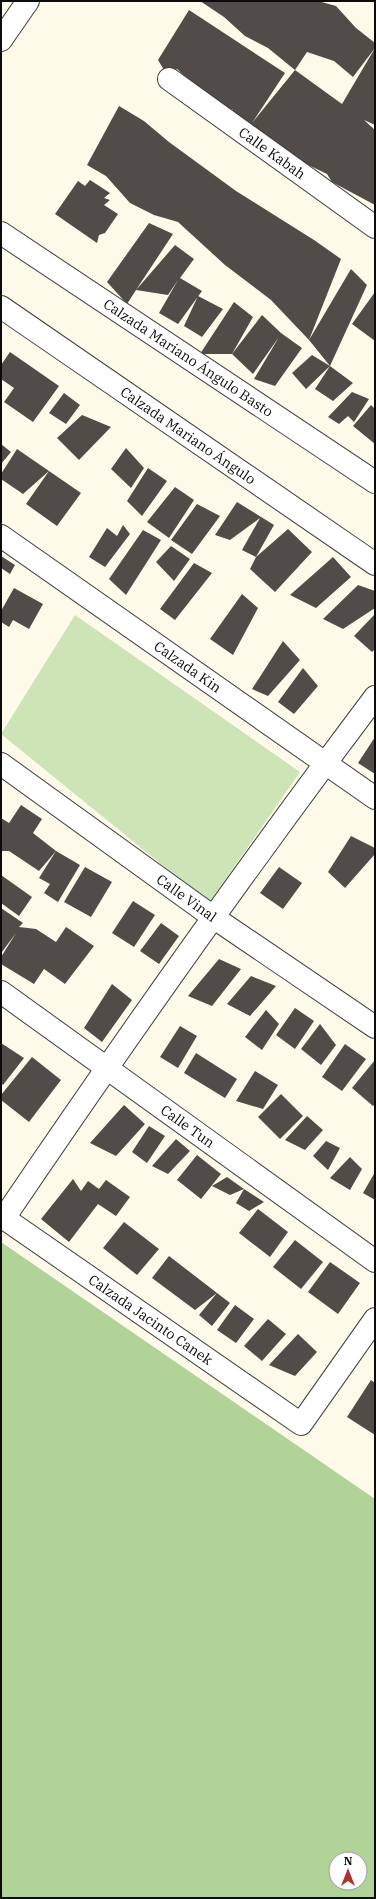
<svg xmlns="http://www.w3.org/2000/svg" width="376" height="1899" viewBox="0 0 376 1899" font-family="'IBM Plex Serif',serif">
  <rect width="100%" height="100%" fill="#fdfaea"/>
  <path fill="#cde4b7" d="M75,615l225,157 -91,131 -208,-169z"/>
  <path fill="#b1d398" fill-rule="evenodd" d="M1,1242l374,257v399h-374zM336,1859h24v24h-24z"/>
  <path fill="#524c48" d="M200,1h118l18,5 20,22 19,15v5l-22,29 -19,-16 -27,-9 -12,18 47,34 33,-56v77l-11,-5 11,10v75l-43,-23 -5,-8 -31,-15 -44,-34 -5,5 -15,-21 -6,5 -49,-45 -10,6 -9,-15 31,-50 96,63 -33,50 43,-53 -27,-22 -23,-12 -21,-19z
    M119,106l25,15 25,21 67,49 78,49 27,19 -32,81 -38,-40 -46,-35 -47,-43 -24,-7 -24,-12 -24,-27 -19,-11z
    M90,180l20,13 -6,5 6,2 -6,5 14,9 -13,19 -6,2 -2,8 -42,-29 23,-33 7,5z
    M149,223l24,11 -37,56 39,-45 19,14 -14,19 22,13 -24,33 -19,-11 19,-33 -10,15 -32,-5 -9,14 -20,-22z
    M351,269l16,16 -37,81 23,17 -20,18 -18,-12 15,-23 -24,23 -14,-16 20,-18 18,11 -21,-26z
    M375,292v49l-23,-17z
    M198,296l25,13 -21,28 -18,-11z
    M234,302l19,15 -21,37h-32z
    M262,315l19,18 21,15 -27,38 -21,-7 25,-42 -26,37 -21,-20z
    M10,352l49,34 -26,36 -29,-20 10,-14 -13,-9v-14z
    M352,392l17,7 -15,23 -6,-6 -9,8 -11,-7z
    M64,393l16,12 -14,19 -17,-11z
    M371,405l4,4v35l-22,-18z
    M82,415l29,12 -32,33 -22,-22z
    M1,444l10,8 -10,12z
    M126,448l18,20 -13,20 -20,-19z
    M17,449l32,22 -26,23 -22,-15v-5z
    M148,468l19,13 -25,35 -15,-15z
    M49,471l32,22 -24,33 -31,-22z
    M175,487l19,13 -25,38 -22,-16z
    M237,502l37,23 -18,32 -14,-7 18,-32 -30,22 -15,-5z
    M197,504l23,12 -28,38 -21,-14z
    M123,525l7,9 -25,33 -16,-10 18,-29 10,8z
    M288,529l24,23 -37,40 -25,-23 6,-12z
    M143,530l18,10 -35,55 -17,-16z
    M171,546l19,13 -16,22 -18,-19z
    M1,556l14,9 -5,9 -9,-6z
    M333,557l18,20 -35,31 -26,-13z
    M194,563l18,10 -37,47 -15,-11z
    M358,585l17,6v17l-32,21 -20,-10z
    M14,588l29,16 -14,25 -16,-9 -4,7 -8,-5v-11z
    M242,594l16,14 -25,47 -23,-16z
    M375,614v35l-3,3 -18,-16z
    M283,641l17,19 -32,36 -16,-7z
    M303,668l15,18 -24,28 -16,-12z
    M375,737v37l-17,-11z
    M21,805l21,14 -9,14 23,18 -17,20 -30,-20h-8v-33l8,5z
    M351,836l24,12v6l-30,34 -17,-16z
    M56,851l24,14 -22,37 -14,-9 6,-9 -11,-6z
    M85,867l27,15 -21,35 -27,-15z
    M279,867l23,16 -19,26 -23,-16z
    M1,875l31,22 -13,19 -18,-13z
    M133,901l22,14 -21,32 -22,-14z
    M1,908l22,15 -4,4 17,2 20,13 10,-15 28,19 -29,38 -21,-15 -10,15 -33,-20v-7l15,-24 -14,19 -1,-1z
    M161,923l18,13 -20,28 -19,-13z
    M219,959l22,10 -29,37 -24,-10z
    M251,976l25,10 -26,30 -23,-12z
    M112,984l20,16 -30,42 -18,-14z
    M295,1008l19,13 -19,28 -19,-14z
    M266,1010l13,14 -17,26 -17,-13z
    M320,1024l16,21 -15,20 -20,-16z
    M180,1026l17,10 -19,32 -18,-11z
    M1,1043l23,15 -21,27 -2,-2z
    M345,1044l21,15 -24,32 -20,-14z
    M196,1053l41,26 -12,19 -41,-25z
    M32,1057l29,23 -32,42 -28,-22v-5z
    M375,1060v44l-2,2 -21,-18z
    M255,1071l23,14 -15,24 -27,-8z
    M281,1094l22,22 -23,23 -22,-22z
    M124,1105l21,19 -29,32 -26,-13z
    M307,1116l16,14 -18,20 -20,-10z
    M149,1126l16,10 -18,27 -15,-11z
    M176,1139l14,12 -22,23 -16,-8z
    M326,1141l14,7 -12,22 -15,-14z
    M197,1155l24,19 -20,25 -24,-19z
    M350,1157l12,12 -12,21 -20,-12z
    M375,1172v28l-12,-7z
    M227,1177l17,12 20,13 -15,9 -13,-8 8,-14 -14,6 -18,-9z
    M73,1179l8,12 7,-10 11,8 7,-9 24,17 -14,19 -18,-12 -29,38 -28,-23z
    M258,1209l30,23 -18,25 -31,-24z
    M124,1222l35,27 -22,26 -34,-27z
    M295,1240l28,22 -22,27 -28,-22z
    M169,1256l61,47 -18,23 -13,-11 18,-22 -22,17 -43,-32z
    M330,1262l30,21 -22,31 -30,-22z
    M235,1305l19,14 -18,24 -19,-13z
    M268,1319l18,15 -24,27 -18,-15z
    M298,1334l19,18 -22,24 -26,-11z
    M371,1380l4,3v52l-28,-18z"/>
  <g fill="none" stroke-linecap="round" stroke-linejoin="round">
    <g stroke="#3e3e3e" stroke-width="24">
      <g id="street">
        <path d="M1,40l27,-39"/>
        <path id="s1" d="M169,79l206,148"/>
        <path id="s2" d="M1,233l374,249"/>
        <path id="s3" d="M1,307l374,257"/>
        <path id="s4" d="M1,536l374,262"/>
        <path id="s5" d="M1,764l212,153 162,110"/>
        <path id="s6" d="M1,992l374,269"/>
        <path id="s7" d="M1,1216l300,208 74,-105"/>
        <path d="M4,1218c120,-177 243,-351 371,-521"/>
      </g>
    </g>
    <use href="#street" stroke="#fff" stroke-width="22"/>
  </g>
  <g text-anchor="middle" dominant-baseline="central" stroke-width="4" stroke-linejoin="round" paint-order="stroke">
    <g font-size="14" fill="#0b0b0b" stroke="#fff">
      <text stroke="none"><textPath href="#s1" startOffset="127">Calle Kabah</textPath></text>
      <text stroke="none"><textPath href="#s2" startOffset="225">Calzada Mariano Ángulo Basto</textPath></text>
      <text stroke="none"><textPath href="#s3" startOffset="227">Calzada Mariano Ángulo</textPath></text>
      <text stroke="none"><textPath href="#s4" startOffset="228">Calzada Kin</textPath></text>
      <text stroke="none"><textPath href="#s5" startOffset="229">Calle Vinal</textPath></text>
      <text stroke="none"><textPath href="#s6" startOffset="230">Calle Tun</textPath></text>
      <text stroke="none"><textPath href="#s7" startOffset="182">Calzada Jacinto Canek</textPath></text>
    </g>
  </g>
  <rect width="376" height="1899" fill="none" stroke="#0b0b0b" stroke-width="4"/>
  <g transform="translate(348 1871)"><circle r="19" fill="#ffffff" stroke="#9d9d9d"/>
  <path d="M0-3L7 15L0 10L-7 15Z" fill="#ad3032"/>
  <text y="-6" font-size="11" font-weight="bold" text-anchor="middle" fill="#0b0b0b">N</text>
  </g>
</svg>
